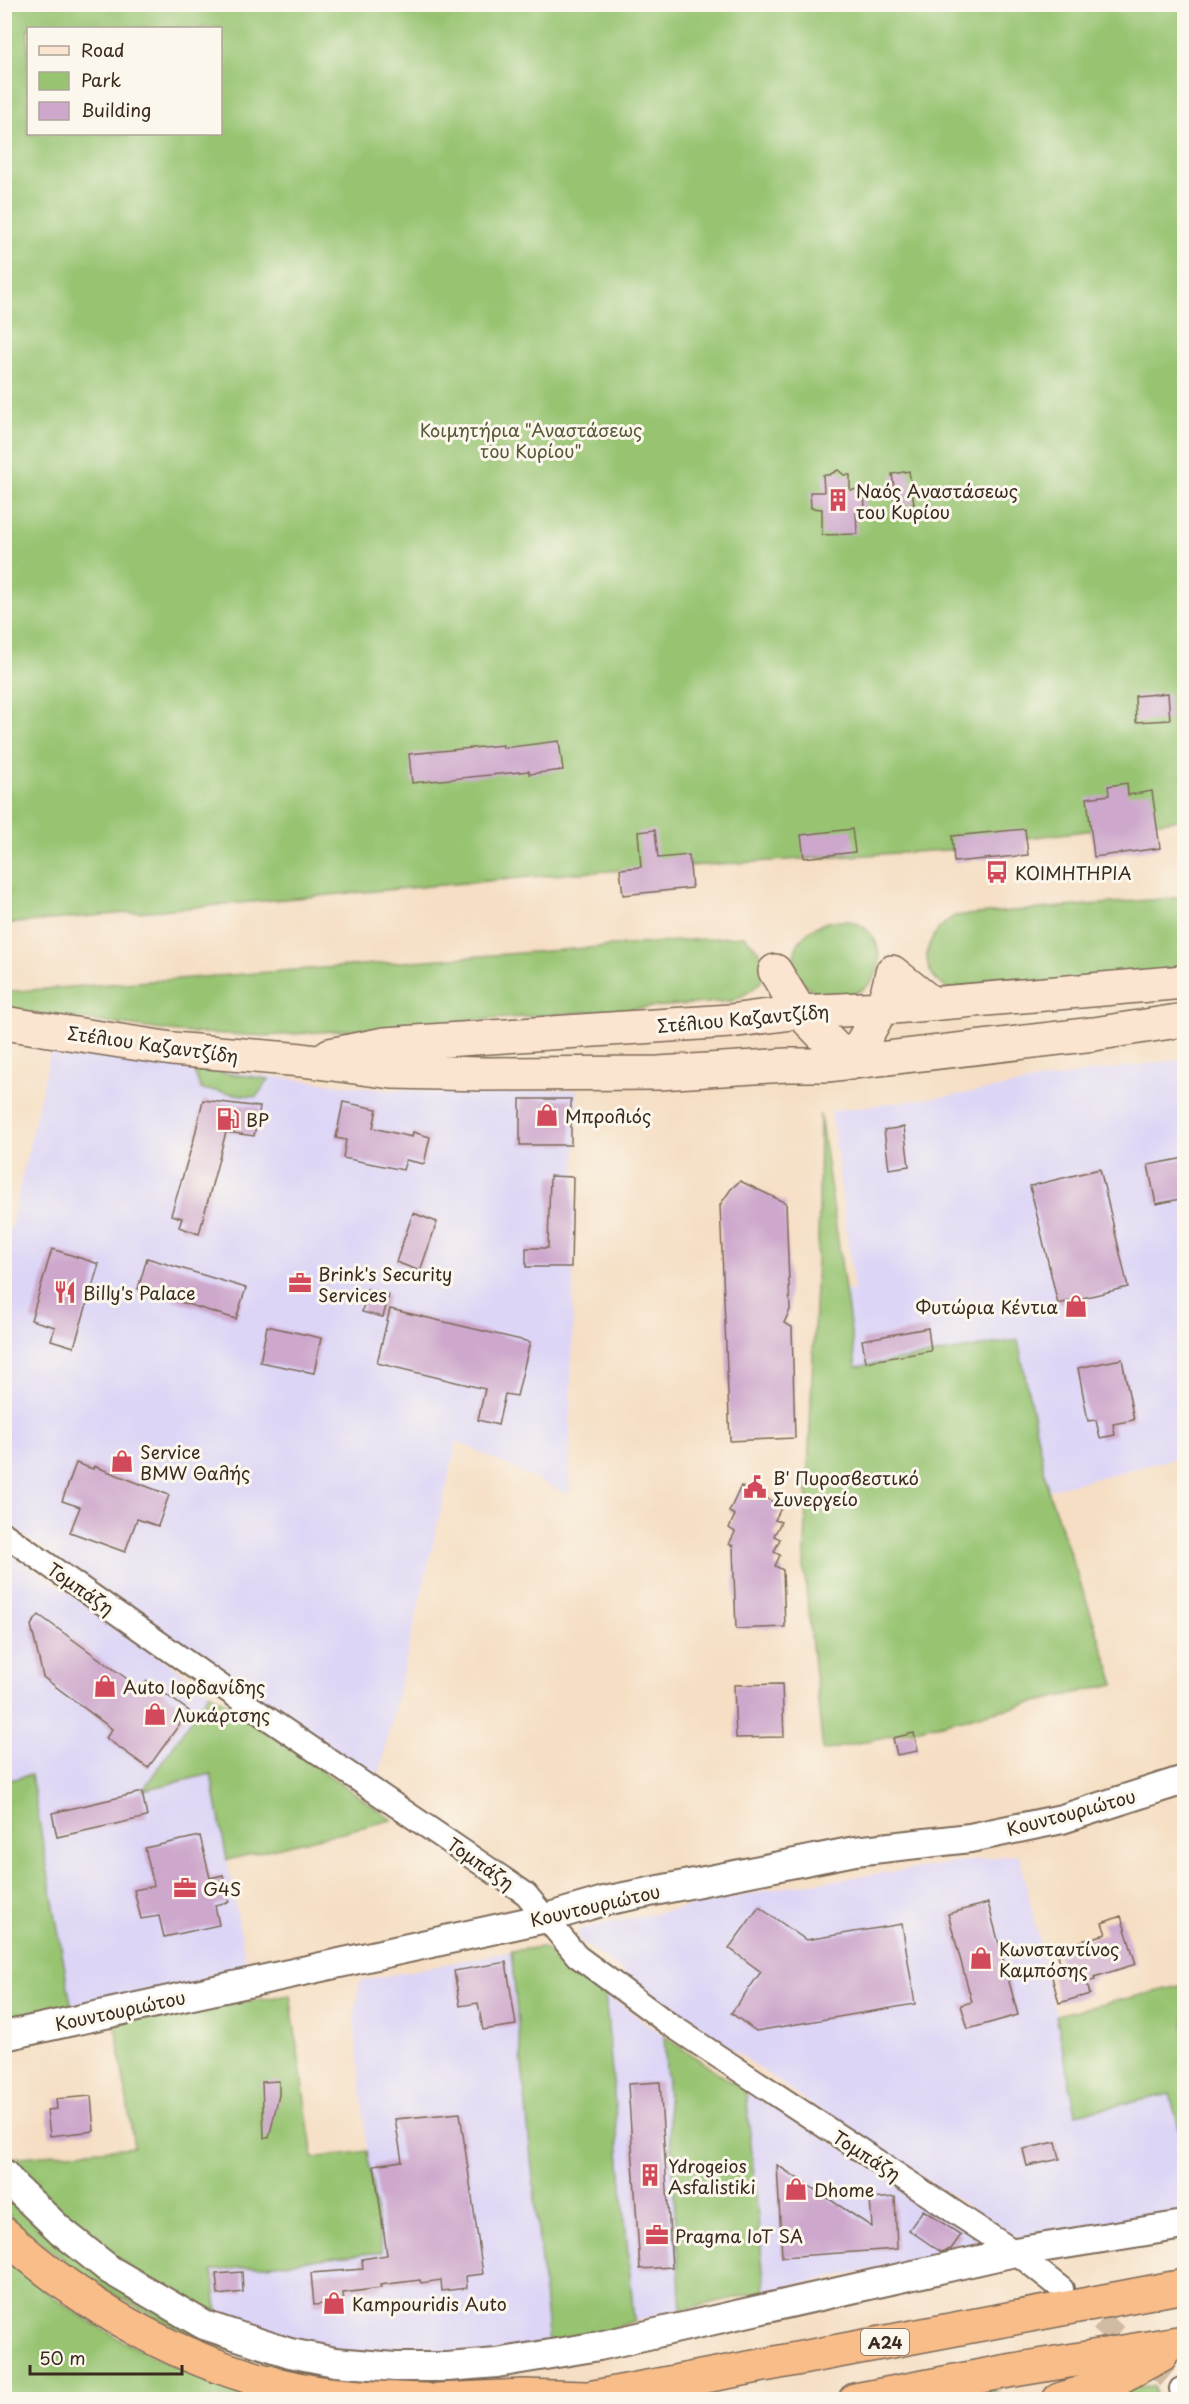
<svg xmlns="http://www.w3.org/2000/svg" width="1189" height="2404" viewBox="0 0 1189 2404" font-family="'Playpen Sans',sans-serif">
  <rect width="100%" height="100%" fill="#fbf7ec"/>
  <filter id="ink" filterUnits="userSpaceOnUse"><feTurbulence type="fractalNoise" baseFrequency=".0167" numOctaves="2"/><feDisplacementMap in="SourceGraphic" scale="12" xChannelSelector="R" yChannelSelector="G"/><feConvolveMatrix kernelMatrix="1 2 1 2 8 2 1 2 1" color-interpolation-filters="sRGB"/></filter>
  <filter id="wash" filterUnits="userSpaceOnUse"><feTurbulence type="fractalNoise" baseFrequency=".008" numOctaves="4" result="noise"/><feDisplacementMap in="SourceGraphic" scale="24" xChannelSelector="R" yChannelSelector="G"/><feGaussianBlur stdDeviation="1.35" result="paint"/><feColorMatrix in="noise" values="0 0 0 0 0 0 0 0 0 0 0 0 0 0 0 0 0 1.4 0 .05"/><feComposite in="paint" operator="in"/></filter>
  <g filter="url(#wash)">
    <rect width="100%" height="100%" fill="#f5dec3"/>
    <path fill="#ddd5f6" d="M51,1050l334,40h192l-8,405 -112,-54 -79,338 -373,-256v-271z
      M1184,1059v397l-136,34 -31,-150 -161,28 -12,-77 10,-1 -23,-179 139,-18 126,-22z
      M5,1548l205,144 -66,98 67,-16 37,198 -176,38 -41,-235 -26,6z
      M1019,1854l37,161 20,100 94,-21 13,47h1v75l-161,25 -180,-114 -265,-187 1,-11 205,-42z
      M511,1951l38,393 -43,9 -136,8 -151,-39 -7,-50 169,-20 -14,-101 -13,-132 6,-38z
      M605,1993l59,43 17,274 -47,11z
      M746,2092l109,64 139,93 -130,22 -99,20z"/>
    <path fill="#98c472" stroke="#6a7748" stroke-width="1.5" fill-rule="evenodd" d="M5,5h1179v814l-157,19 -65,11 -386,24 -571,51zM28,28h192v106h-192z
      M1184,897v75l-230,20c-39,-19 -33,-54 0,-76z
      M831,921c7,0 16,-1 23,1 32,12 35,59 1,71 -58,19 -90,-54 -24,-72z
      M744,936c35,31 26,47 -12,65l-465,35 -89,-4 -173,-23v-17z
      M193,1069l76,10 -13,18 -55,-8z
      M820,1114l36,253 162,-27 30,150 67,194 -292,67 -19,-182 15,-358z
      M210,1692l182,128 -165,40 -16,-86 -68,16z
      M31,1775l41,235 -67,16v-245z
      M542,1947l63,46 29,328 -26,9 -59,14 -38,-393z
      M1184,1985v156l-1,1 -13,-48 -94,20 -20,-99z
      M290,1995l23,163 54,-7 15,101 -170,19 7,51 -42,-18 -124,-95 -48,-56 -1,-23 6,28 124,-11 -19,-124 61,-12z
      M664,2036l82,56 19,199 -84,19z
      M5,2190l128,108 298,83c-29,1 -58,1 -87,-2 -36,-3 -72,-14 -106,-26 -92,-34 -161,-77 -233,-141z
      M5,2256c51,48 112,86 177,114 28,12 58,20 87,29l-260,1 -4,-10z
      M1136,2386h18l2,13 -67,1z
      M989,2388l10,6 -11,5 -59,1z"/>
    <g id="blocks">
      <path fill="#cda7cc" d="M838,470l6,5h6v15l14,-1 1,20h-9l1,25 -35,1v-26l-11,-1 -1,-16h14l-1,-17h6z
        M909,471l5,33 -17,3 -5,-33z
        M1168,693l2,27 -34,2 -1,-26z
        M559,741l4,29 -34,4v-3l-117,12 -3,-29 94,-9v3z
        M1127,783l1,12 24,-4 8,57 -66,9 -7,-59 22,-3 -1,-9z
        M852,829l3,23 -51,6 -3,-23z
        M1025,829l3,26 -74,7 -2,-26z
        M655,830l3,28 31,-3 3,33 -69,7 -3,-26 21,-2 -3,-35z
        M520,1099h51v46h-51z
        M203,1100l57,7 -6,29 -28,-4 -27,102 -20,-7 3,-9 -11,-3 23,-76z
        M343,1102l34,7 -4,19 39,9 1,-5 17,5 -6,27 -18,-4 -3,10 -60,-12 3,-18 -10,-2z
        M904,1127l5,39 -20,3 -5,-39z
        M1185,1158v40l-29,6 -8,-39z
        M1100,1169l28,118 -70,17 -28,-118z
        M550,1176l23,1 -2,90h-45v-19h22z
        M740,1181l46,22 4,107 -6,13 8,4 3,111 -65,3 -10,-236 11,-16z
        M413,1213l24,9 -17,49 -24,-9z
        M52,1249l47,15 -25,83 -23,-7 4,-13 -24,-7z
        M147,1258l99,30 -10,31 -98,-30z
        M367,1289l22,6 -6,22 -21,-5z
        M390,1309l140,33 -13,54 -12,-2 -7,31 -20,-5 7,-31 -108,-26z
        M267,1326l54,12 -7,35 -54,-11z
        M928,1328l3,23 -65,11 -4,-22z
        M1122,1359l12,61 -21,4 2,11 -15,3 -4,-18 -8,1 -10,-53z
        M76,1463l17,6 1,-3 75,29 -11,31 -21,-7 -12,33 -55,-20 10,-25 -18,-6z
        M741,1486l41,20 -7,14 6,2 -7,14 6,3 -6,13 6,3 -5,11 8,4 2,57 -49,2 -3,-83 -4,-2 6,-12 -6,-4 6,-13 -6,-3z
        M39,1615l102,74 6,-8 42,30 -41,57 -42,-30 6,-9 -69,-52 -12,-52z
        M782,1684l2,53 -48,1 -2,-53z
        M914,1733l4,18 -21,4 -4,-17z
        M142,1792l5,25 -90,20 -5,-24z
        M200,1836l10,42 13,-3 6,27 -14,3 4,20 -55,12 -5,-21 -18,3 -7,-29 20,-4 -9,-38z
        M988,1903l30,112 -50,14 -7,-24 11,-3 -24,-88z
        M759,1907l47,33 96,-16 13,80 -159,27 -25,-18 30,-41 -32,-24z
        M1121,1916l15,48 -42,13 1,3 -8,2 3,12 -31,9 -10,-37 11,-3 -2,-9 8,-3 -2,-5 42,-12 -4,-11z
        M506,1962l10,63 -33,5 -5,-27 -18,3 -6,-35z
        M279,2081v14l-10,43h-5l-2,-56z
        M660,2082l12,185 -32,2 -12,-185z
        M91,2096l3,35 -44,5 -3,-26 10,-1 -1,-10z
        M460,2113l23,161 -17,2 1,12 -25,3 -1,-11 -20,3 -1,-3 -40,5 1,3 -38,5 1,9 -30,3 -3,-32 52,-4 -1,-10 25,-4 -13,-90 28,-4 -7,-42z
        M1056,2142l4,17 -33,7 -4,-17z
        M777,2165l95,62 -2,-28 25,-2 2,52 -115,8z
        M923,2210l38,25 -10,14 -10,3 -32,-22z
        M242,2272l1,20 -25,3 -2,-21z"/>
    </g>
  </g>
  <g filter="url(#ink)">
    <use href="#blocks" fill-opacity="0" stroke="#7c6958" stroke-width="1.5"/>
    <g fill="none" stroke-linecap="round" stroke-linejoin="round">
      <path stroke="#d0baa2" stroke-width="22" stroke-dasharray="22 11" stroke-linecap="butt" d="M1075,2300l106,89"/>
      <g stroke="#7c6958" stroke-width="26">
        <path id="minor" d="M4,1534l247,173 275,187 51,62 92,68 346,228 47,37
          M1181,2389l3,4"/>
      </g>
      <g stroke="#7c6958" stroke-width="32">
        <path id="tertiary" d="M4,2036l542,-118 58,-17 251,-50 115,-13 92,-19 122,-39
          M4,2174l11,13 45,43 50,40 94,55 86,28 45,9 60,5h52l50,-4 102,-17 416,-94 169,-27"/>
      </g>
      <g stroke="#7c6958" stroke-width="36">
        <path id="secondary" d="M775,971l25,41 50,51
          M4,1023l168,26 130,11 90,12 93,2 174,-1 128,-8h40l267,-31 90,-14
          M330,1055l55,-11 345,-23 70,-9 82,-4 302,-26
          M850,1063c17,-30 37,-57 42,-91l39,31"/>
      </g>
      <g stroke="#7c6958" stroke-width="36">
        <path id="trunk" d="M4,2234c85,78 190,136 304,157 38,6 79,8 118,9
          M438,2400l85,-4 63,2
          M578,2400l606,-114
          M855,2400l153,-29 176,-29
          M1059,2400l46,-15 56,-30"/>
      </g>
      <use href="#minor" stroke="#fff" stroke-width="22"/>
      <use href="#tertiary" stroke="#fff" stroke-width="28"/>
      <use href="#secondary" stroke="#fce5d0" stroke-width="33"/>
      <use href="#trunk" stroke="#f8bd89" stroke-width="33"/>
    </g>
  </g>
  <defs>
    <g id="building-bare" transform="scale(1.8)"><path d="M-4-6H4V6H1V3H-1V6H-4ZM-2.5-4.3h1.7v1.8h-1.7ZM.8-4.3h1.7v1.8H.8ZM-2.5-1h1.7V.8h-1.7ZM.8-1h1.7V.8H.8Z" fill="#d1495b" stroke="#fbf7ec" stroke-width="2.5" paint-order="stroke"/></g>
    <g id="bus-bare" transform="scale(1.8)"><path d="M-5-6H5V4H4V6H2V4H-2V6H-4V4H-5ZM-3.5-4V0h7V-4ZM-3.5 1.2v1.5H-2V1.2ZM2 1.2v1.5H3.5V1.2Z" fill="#d1495b" stroke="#fbf7ec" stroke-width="2.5" paint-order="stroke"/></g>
    <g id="shop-bare" transform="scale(1.8)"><path d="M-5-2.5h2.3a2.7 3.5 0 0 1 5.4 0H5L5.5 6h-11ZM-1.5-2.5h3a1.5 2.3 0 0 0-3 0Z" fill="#d1495b" stroke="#fbf7ec" stroke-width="2.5" paint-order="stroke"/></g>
    <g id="fuel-bare" transform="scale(1.8)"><path d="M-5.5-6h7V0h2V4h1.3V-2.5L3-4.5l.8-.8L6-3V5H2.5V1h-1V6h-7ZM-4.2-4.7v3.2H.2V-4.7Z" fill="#d1495b" stroke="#fbf7ec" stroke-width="2.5" paint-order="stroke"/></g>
    <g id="office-bare" transform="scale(1.8)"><path d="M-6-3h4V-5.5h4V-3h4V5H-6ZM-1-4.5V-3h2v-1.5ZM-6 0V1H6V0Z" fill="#d1495b" stroke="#fbf7ec" stroke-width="2.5" paint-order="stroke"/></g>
    <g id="restaurant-bare" transform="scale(1.8)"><path d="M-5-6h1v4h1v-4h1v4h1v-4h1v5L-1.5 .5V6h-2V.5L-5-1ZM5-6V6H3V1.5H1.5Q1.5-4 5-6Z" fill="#d1495b" stroke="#fbf7ec" stroke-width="2.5" paint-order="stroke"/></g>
    <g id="civic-bare" transform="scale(1.8)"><path d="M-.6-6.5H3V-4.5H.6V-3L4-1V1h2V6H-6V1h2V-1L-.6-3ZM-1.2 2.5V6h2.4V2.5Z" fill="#d1495b" stroke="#fbf7ec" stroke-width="2.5" paint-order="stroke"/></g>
  </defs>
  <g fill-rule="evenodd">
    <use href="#building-bare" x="838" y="500"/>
    <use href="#bus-bare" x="997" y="872"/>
    <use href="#shop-bare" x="547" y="1115"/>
    <use href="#fuel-bare" x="228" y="1119"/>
    <use href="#office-bare" x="300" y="1283"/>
    <use href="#restaurant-bare" x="65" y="1292"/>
    <use href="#shop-bare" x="1076" y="1306"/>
    <use href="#shop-bare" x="122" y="1461"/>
    <use href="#civic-bare" x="755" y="1487"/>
    <use href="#shop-bare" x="105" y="1686"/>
    <use href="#shop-bare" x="155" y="1714"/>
    <use href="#office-bare" x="185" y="1888"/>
    <use href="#shop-bare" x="981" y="1958"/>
    <use href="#building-bare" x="650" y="2175"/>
    <use href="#shop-bare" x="796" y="2189"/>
    <use href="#office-bare" x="657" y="2235"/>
    <use href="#shop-bare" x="334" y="2303"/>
  </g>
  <g text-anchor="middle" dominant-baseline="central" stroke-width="6" stroke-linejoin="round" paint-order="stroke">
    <rect fill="#fbf7ec" stroke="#75685c" stroke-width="1.5" x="861" y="2329" width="48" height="26" rx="4.5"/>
    <g font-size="16" font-weight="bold" fill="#3b2a1e">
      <text x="885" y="2342">Α24</text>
    </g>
    <g font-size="18" fill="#575837" stroke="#fbf7ec">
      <text x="531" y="429">Κοιμητήρια "Αναστάσεως<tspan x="531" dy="21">του Κυρίου"</tspan></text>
    </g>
    <g font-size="18" fill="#3b2a1e" stroke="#fbf7ec" text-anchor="start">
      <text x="856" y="490">Ναός Αναστάσεως<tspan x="856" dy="21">του Κυρίου</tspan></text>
      <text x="1015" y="872">ΚΟΙΜΗΤΗΡΙΑ</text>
      <text x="565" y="1115">Μπρολιός</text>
      <text x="246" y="1119">BP</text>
      <text x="318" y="1273">Brink's Security<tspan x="318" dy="21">Services</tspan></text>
      <text x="83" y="1292">Billy's Palace</text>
      <text x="1058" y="1306" text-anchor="end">Φυτώρια Κέντια</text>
      <text x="140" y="1451">Service<tspan x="140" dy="21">BMW Θαλής</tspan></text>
      <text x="773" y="1477">Β' Πυροσβεστικό<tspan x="773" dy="21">Συνεργείο</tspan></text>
      <text x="123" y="1686">Auto Ιορδανίδης</text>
      <text x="173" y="1714">Λυκάρτσης</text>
      <text x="203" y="1888">G4S</text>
      <text x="999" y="1948">Κωνσταντίνος<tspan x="999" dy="21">Καμπόσης</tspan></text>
      <text x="668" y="2165">Ydrogeios<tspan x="668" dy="21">Asfalistiki</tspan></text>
      <text x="814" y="2189">Dhome</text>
      <text x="675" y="2235">Pragma IoT SA</text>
      <text x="352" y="2303">Kampouridis Auto</text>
    </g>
    <g font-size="18" fill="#3b2a1e" stroke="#fbf7ec">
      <text transform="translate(743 1018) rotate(-5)">Στέλιου Καζαντζίδη</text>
      <text transform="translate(153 1044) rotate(8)">Στέλιου Καζαντζίδη</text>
      <text transform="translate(81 1588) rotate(35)">Τομπάζη</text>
      <text transform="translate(1071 1812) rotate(-15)">Κουντουριώτου</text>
      <text transform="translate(481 1863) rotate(35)">Τομπάζη</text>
      <text transform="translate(595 1905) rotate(-13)">Κουντουριώτου</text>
      <text transform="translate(120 2010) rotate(-12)">Κουντουριώτου</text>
      <text transform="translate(867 2155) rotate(33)">Τομπάζη</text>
    </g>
  </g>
  <rect width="1189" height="2404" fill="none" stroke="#fbf7ec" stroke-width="24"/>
  <rect x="27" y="27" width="195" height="108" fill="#fbf7ec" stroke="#aea59a" stroke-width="1.5"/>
  <rect x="39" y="46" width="30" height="9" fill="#fce5d0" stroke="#aea59a" stroke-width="1.5"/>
  <text x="81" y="57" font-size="18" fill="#3b2a1e">Road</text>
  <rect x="39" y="72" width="30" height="18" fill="#98c472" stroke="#aea59a" stroke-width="1.5"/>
  <text x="81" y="87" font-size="18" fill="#3b2a1e">Park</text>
  <rect x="39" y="102" width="30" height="18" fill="#cda7cc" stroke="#aea59a" stroke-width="1.5"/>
  <text x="81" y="117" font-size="18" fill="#3b2a1e">Building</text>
  <path d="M30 2365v9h152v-9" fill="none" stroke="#3b2a1e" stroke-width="3"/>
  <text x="39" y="2365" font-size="18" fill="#3b2a1e" stroke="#fbf7ec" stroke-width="4.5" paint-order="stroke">50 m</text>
</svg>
